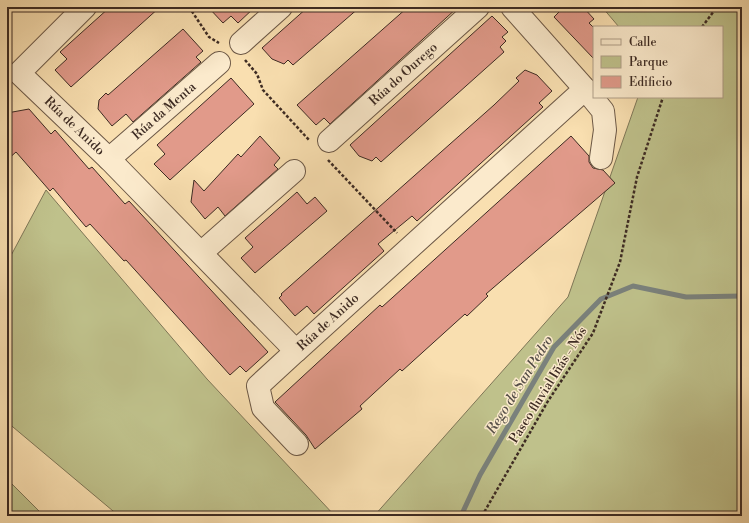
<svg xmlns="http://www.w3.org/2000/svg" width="749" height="523" viewBox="0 0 749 523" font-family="'Libre Bodoni',serif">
  <rect width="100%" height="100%" fill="#f9dfb0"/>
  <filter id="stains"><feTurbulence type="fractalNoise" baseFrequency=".005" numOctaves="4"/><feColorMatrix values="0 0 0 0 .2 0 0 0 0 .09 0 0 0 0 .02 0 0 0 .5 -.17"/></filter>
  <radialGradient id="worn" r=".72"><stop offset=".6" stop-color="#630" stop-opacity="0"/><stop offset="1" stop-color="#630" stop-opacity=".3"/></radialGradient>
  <path fill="#bfc18b" stroke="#7e7657" d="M602,7h140v509h-368l194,-219 70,-200h84v-70h-103z
    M46,190l161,189 128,137h-216l-112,-94v-159z
    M7,479l37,37h-37z"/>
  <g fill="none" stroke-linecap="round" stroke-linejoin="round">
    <path stroke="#7a817c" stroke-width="5" d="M461,516l19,-41 74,-128 47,-48 32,-13 53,11 56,-1"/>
  </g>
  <path fill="#e19a8a" stroke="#3d2b23" d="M110,7h50l-89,80 -16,-17 12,-11 -7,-7z
    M208,7h47l-17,16 -7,-7 -8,7z
    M308,7h52l-67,58 -5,-5 -4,4 -12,-5 -10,-11z
    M408,7h50l-128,117 -6,-6 -8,7 -19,-20z
    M564,7h19l11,12 -5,4 5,5v31l-40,-42z
    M492,16l16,16 -6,5 4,4 -6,6 4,5 -123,110 -5,-5 -4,4 -13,-5 -9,-11z
    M183,29l20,22 -7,6 5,5 -68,60 -7,-8 -14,12 -14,-17 1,-9 7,-7 2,2z
    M525,70l12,5 15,16 -13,12 4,4 -126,114 -5,-5 -34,28 6,7 -70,63 -7,-8 -12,10 -16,-18 3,-3 -1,-1 213,-189 25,-24 -3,-3z
    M231,78l23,26 -84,76 -16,-16 11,-10 -8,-9z
    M29,109l22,25 4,-4 34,39 3,-2 33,37 4,-3 139,151 -22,20 -6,-6 -10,9 -104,-115 -2,1 -34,-37 -4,3 -33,-39 -3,3 -34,-39 -9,8v-47z
    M260,136l20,22 -6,7 4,4 -53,47 -7,-9 -13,12 -14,-17 3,-22 10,11 34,-37 3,3z
    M571,136l18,20v6l4,6 10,2 12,13 -129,111 2,2 -21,20 -2,-2 -63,57 -2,-2 -40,37 2,3 -47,40 -9,-14 -31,-33 105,-97 2,2z
    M297,192l10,12 8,-7 12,14 -72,62 -14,-15 12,-11 -8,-9z"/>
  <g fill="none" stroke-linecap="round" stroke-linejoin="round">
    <g stroke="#6c5846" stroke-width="24">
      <g id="minor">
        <path id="s1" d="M85,7l-66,66 90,86 187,192 289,-262 -73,-82"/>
        <path d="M241,43l40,-36"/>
        <path d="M585,89l18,22 2,19 -4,28"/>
        <path id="s2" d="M329,141l149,-134"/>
        <path id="s3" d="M109,159l110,-96"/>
        <path d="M201,253l93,-82"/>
        <path d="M296,351l-38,35 5,22 34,36"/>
      </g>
    </g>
    <path stroke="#3d2b23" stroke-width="2.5" stroke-dasharray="3 2" stroke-linecap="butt" d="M189,7l20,30 10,6
      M702,27l15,-20
      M245,60l12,14 6,16 46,50
      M328,160l69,73
      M482,516l66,-115 45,-68 27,-71 17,-85 26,-80"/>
    <use href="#minor" stroke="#fbeacc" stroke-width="22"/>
  </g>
  <g text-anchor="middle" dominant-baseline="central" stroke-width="3" stroke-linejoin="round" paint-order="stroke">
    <g font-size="13" fill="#3d2b23" stroke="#fbeacc">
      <text stroke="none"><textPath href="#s2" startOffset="100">Rúa do Ourego</textPath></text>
      <text stroke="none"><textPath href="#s3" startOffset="73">Rúa da Menta</textPath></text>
      <text stroke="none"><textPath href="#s1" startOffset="170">Rúa de Anido</textPath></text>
      <text stroke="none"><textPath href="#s1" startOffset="529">Rúa de Anido</textPath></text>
      <text transform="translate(548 385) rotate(-58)">Paseo fluvial Iñás - Nós</text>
    </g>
    <g font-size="14" font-style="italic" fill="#564f48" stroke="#fbeacc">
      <text transform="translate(520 385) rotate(-58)">Rego de San Pedro</text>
    </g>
  </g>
  <rect width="749" height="523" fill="none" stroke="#f9dfb0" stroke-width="24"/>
  <rect x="8" y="8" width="733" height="507" fill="none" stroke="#3d2b23" stroke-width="2"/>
  <rect x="12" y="12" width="725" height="499" fill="none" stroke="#3d2b23"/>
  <rect x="593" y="26" width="130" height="72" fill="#fbeacc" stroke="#af9e88"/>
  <rect x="601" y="39" width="20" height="6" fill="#fbeacc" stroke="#af9e88"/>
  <text x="629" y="46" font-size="12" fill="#3d2b23">Calle</text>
  <rect x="601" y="56" width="20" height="12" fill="#bfc18b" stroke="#af9e88"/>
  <text x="629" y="66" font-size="12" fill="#3d2b23">Parque</text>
  <rect x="601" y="76" width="20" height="12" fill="#e19a8a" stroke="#af9e88"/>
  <text x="629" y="86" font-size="12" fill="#3d2b23">Edificio</text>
  <rect width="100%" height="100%" filter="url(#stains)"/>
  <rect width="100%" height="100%" fill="url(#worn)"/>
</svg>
